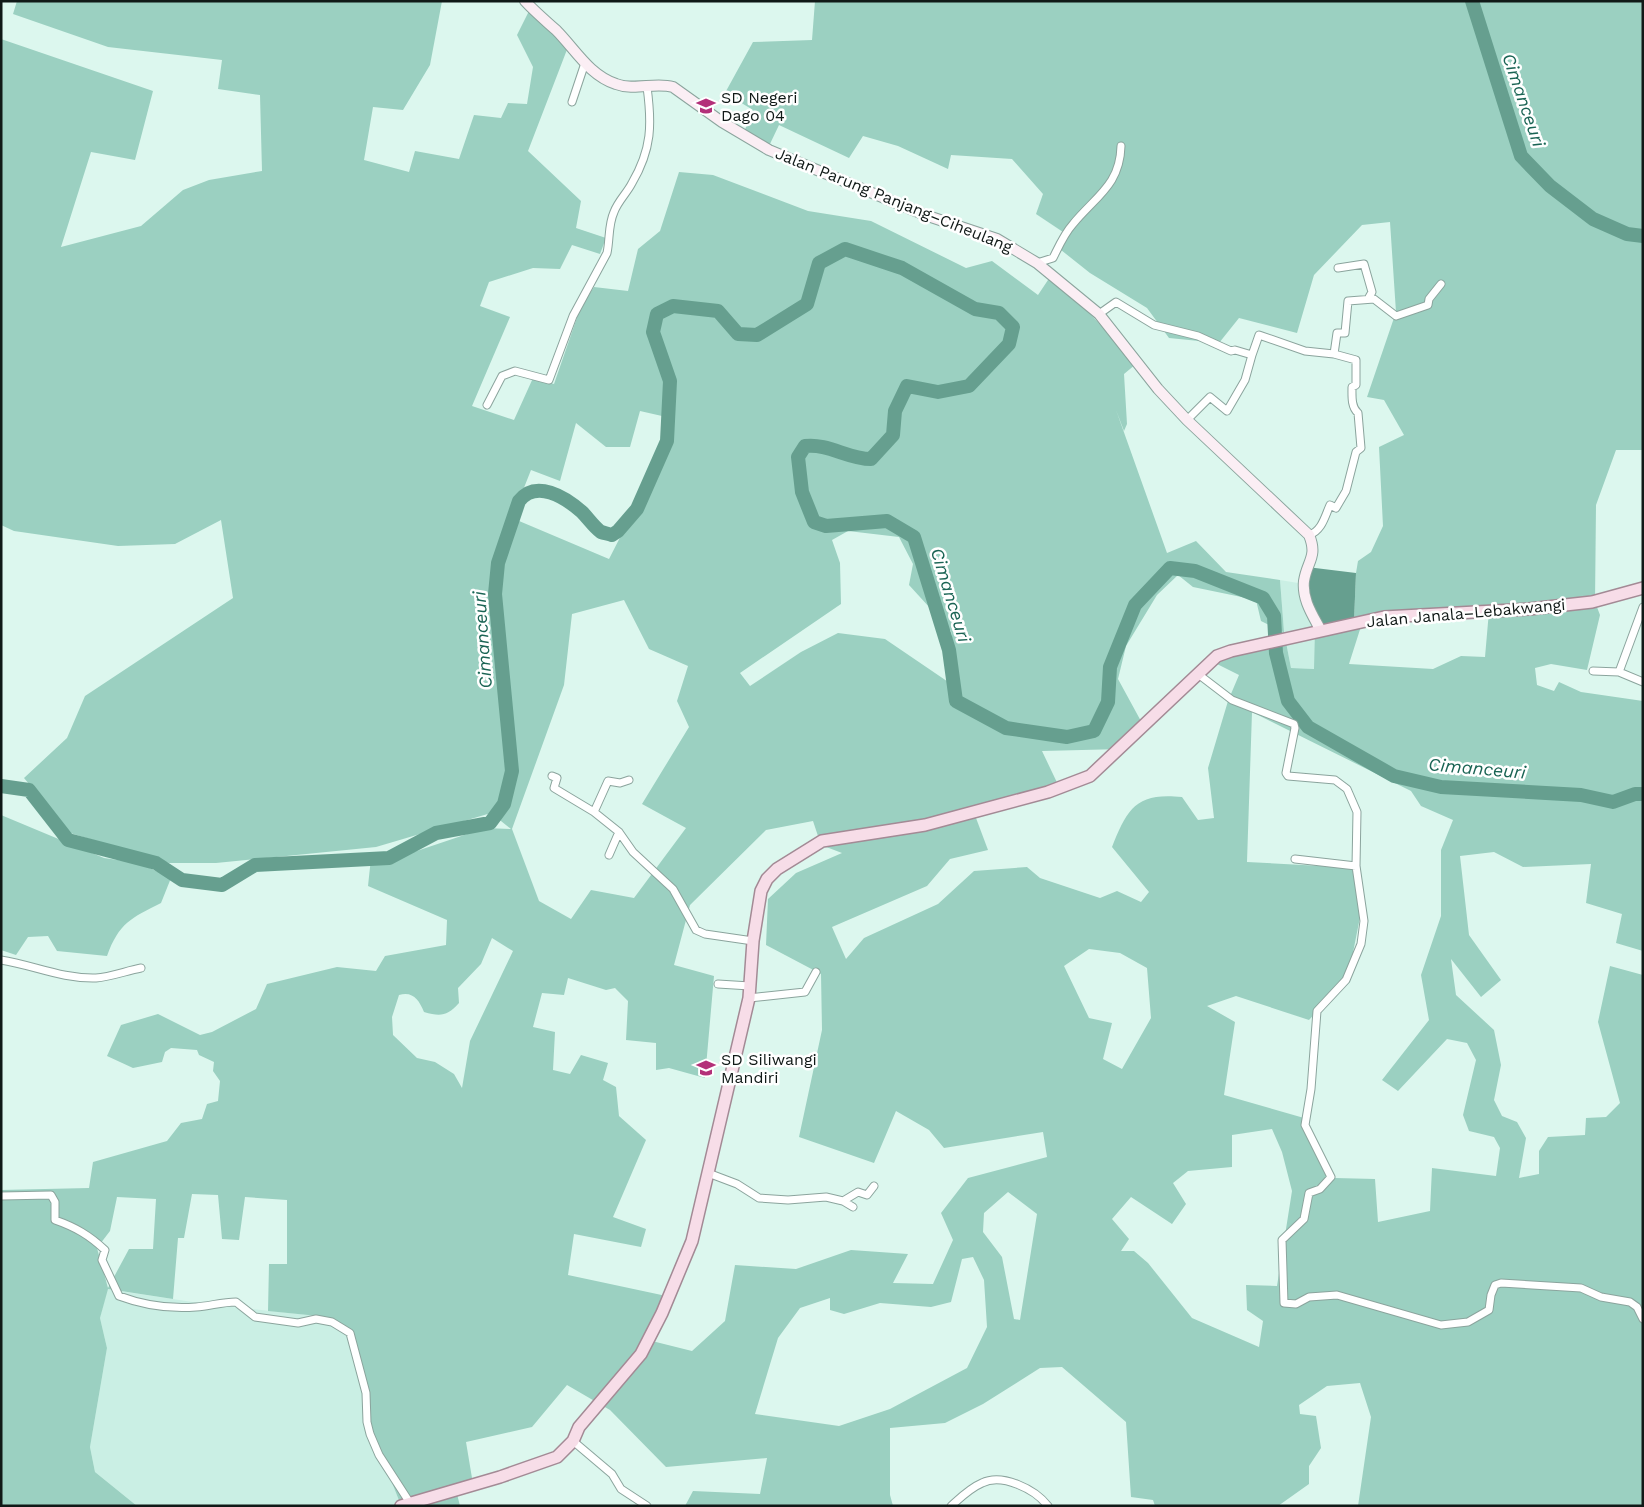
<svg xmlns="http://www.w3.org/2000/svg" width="1644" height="1507" viewBox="0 0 1644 1507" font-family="'Work Sans',sans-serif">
  <rect width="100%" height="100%" fill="#dcf7ee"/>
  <path fill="#caefe4" d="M1280,580l24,4 11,47v38l-24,-1 -7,-36z
    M107,1289l105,16 116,12 16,11 8,17 19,84 29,74 -4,3h-259l-42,-34 -5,-25 17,-99 -7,-30z"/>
  <path fill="#9bd0c1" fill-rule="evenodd" d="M17,1h425l-12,64 -27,45 -30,-3 -9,53 45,12 6,-21 44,8 15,-44 27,3 7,-15 19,1 6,-37 -16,-32 14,-28 37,40 -40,104 53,50 -5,27 30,10 -6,16 -28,-9 -12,24 -27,-1 -44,14 -9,24 30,11 -38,89 42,14 19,-42 21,6 26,-75 14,-22 34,4 10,-42 22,-18 19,-59 34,3 95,36 63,10 95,47 26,-7 46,34 12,-18 24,19 62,68 -12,10 3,50 -3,7 -8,-21 51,143 29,-12 30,31 54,8 4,52 7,36 23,1 1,-38 39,-10 2,-48 2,-12 13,-9 12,-26 -4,-79 25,-12 -20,-35 -17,-3 29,-85 -6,-90 -28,3 -48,50 -17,58 -58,-15 -20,25 -50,-5 -22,-30 -57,-35 -34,-27 7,-14 -27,-18 7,-20 -31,-35 -61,-4 -3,14 -50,-23 -35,-10 -14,22 -70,-33 -10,21 -25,-14 9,-22 -28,-17 28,-51 59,-2 3,-39h828v449h-27l-20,55 -1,97 5,13 -13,55 -36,-6 -16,4 2,17 17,6 5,-9 22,10 62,9v250l-27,-8 6,-29 -36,-11 5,-39 -68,3 -29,-15 -34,4 9,79 32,45 -20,17 -30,-38 5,36 38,35 7,35 -7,35 8,16 15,6 9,16 -7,40 20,-4v-23l9,-14 37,-2 1,-17 20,-1 14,-14 -22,-81 12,-56 33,9v531h-285l13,-89 -11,-34 -33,3 -28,19 1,9 16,2 5,32 -12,18v18l-31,22h-123l-2,-6 -22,-3 -5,-75 -64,-55 -22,1 -57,36 -38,19 -55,5v67l3,11h-208l8,-15 67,3 7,-36 -101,9 -56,-57 -43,-25 -35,42 -66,15 7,42 -17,6 4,16h-64l4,-3 -29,-74 -19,-84 -8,-17 -16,-11 -60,-6 1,-47h18v-64l-42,-3 -6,43 -17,-1 -4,-44 -26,-1 -8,44h-6l-5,61 -65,-10 -8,29 7,30 -17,99 5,25 42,34h-136v-316l88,-2 4,-26 74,-21 14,-18 21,-4 5,-15 11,-3 2,-20 -7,-10 1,-9 -15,-7 -2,-5 -26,-2 -6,4 -3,10 -29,6 -26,-12 14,-31 37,-11 42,21 12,-3 44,-23 11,-25 70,-17 39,4 9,-15 61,-11 1,-25 -79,-34 3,-28h25l89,-30 26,1 -20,-16 -115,34 -160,16h-47l-99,-30 -46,-55 43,-40 18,-42 148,-98 -12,-78 -46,24 -57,2 -104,-15 -13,-6v-486l152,52 -18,69 -44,-8 -30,95 80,-21 42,-36 26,-10 53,-9 -2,-76 -42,-6 4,-29 -114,-13 -95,-33zM640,411l22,5 8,24 -61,119 -97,-41 19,-48 29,11 16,-58 30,24h24zM848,531l51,6 14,27 -4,21 42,46 9,59 -75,-51 -47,-6 -37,19 -51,34 -10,-13 101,-69 -1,-41 -8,-23zM1178,575l15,12 63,13 5,21 22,11 -72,29 28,14 -11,26 -20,67 6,50 -16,2 -16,-23c-46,-5 -55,12 -70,50l37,45 -8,10 -24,-11 -17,7 -60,-20 -13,-11 -53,4 -36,33 -74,34 -18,21 -14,-32 95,-41 23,-27 38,-9 -12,-32 86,-25 -20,-42 80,-2 20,-26 -24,-44 8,-33 31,-51zM624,600l25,49 39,17 -11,35 12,26 -47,77 44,24 -52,70 -43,-8 -20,29 -32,-18 -27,-72 52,-144 8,-71zM1489,611l-4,46 -24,-1 -28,13 -84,-5 14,-44zM1252,712l159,79 10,15 32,14 -12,30v66l-20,59 8,45 -47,60 16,11 49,-52 20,4 9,17 -13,55 6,16 25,6 6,11 -4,28 -64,-8 -2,43 -52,11 -3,-43 -40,-1 -31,-60 -80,-23 11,-73 -28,-16 29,-10 73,24 39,-42 13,-66 -3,-44 -111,-6zM813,821l8,24 21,8 -46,20 -28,26 -2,46 55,29 1,56 -23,107 75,26 22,-52 33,19 15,18 99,-16 4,25 -79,21 -27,35 12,27 -20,44 -40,-1 15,-29 -57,-4 -55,19 -61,-4 -10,56 -33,30 -40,-10 19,-44 -103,-22 6,-41 67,13 5,-18 -33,-12 33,-77 -27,-24 -3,-29 -13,-7 5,-17 -27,-8 -11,19 -17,-4 2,-38 -22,-5 9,-34 22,2 4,-17 38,12 9,-2 13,13 -2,39 30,3v27l13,-2 36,10 9,-102 -40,-11 16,-60 76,-75zM492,938l21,13 -43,90 -8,47 -8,-14 -19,-12 -18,-4 -24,-23 -1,-18 7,-22c14,-4 20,5 25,17 17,5 23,4 35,-9l-1,-15 23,-24zM1089,949l31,4 27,15 4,50 -29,51 -19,-10 9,-36 -23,-5 -25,-52zM1272,1129l10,23 10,39 -15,95 -31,-1 1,25 16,11 -4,26 -67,-29 -44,-55 -14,-12h-13l8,-12 -17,-20 19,-22 41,27 14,-20 -13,-21 15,-12 44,-4v-32zM1008,1192l29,22 -17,106 -6,-1 -12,-62 -19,-25 1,-19zM117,1197l39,2 -3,50h-24l-21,39 -11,-40 13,-17zM973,1257l11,23 3,47 -20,41 -77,41 -51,17 -84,-12 23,-76 22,-30 30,-10v12l14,4 36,-11 51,4 20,-5 11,-43z
    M1,815l103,43 35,5 32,15 -10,25c-30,15 -42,20 -54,53l-50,-5 -9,-15 -20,1 -12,18 -15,-5z"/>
  <path fill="#669f8f" d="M1307,567l49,6 -2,48 -30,6 -17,-19z"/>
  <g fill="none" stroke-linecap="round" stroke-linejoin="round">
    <path stroke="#669f8f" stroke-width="14" d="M1472,1l49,155 29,30 43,33 34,15 16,2
      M1,786l28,4 39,50 88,23 26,17 40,5 33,-20 134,-7 47,-25 54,-10 14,-19 8,-33 -17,-177 3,-31 21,-62c17,-22 46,-4 63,11 6,6 12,15 19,20 3,1 8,2 11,3l6,-4 19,-22 30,-68 3,-60 -17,-49 4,-18 16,-8 45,5 20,23 19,1 50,-31 12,-41 26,-14 57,19 73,41 24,4 14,14 -4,17 -40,42 -31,6 -31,-6 -12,25 -2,24 -22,24c-23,0 -43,-16 -66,-13l-7,11 4,35 12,30 12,4 61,-5 27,16 35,113 7,51 50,27 61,9 27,-6 14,-29 2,-35 25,-62 35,-37 25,3 68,27 11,18 2,37 12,48 20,26 86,49 47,11 140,8 32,7 22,-8h8"/>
    <g stroke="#8ba49d" stroke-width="9">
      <path id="street" d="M572,102l13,-39
        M1037,263l16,-5c6,-12 11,-24 20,-34 23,-28 47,-39 48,-78
        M1338,268l26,-4 8,28 -4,7
        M1099,314l17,-12 38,23 44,11 33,15 4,-1 17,5 -7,25 -18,31 -17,-14 -23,23
        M1252,355l7,-20 46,16 29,3
        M487,405l15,-29 13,-5 34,9 24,-64 34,-63c3,-14 1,-28 7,-41 4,-11 13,-19 18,-29 20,-34 20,-59 15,-96
        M1309,535c13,-4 16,-19 21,-30l6,3 10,-17 10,-39 5,-4 -3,-35c-7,-6 -6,-17 -6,-26l4,-2v-25l-22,-6 3,-21h8l3,-32 26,-2 22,17 32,-11 1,-6 12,-15
        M1593,671l26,1 24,10
        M1619,672l24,-65
        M1198,674l34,26 62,24 1,4 -9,45 2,3 47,4 12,9 10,23 -1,54 8,55 -3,23 -15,36 -29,31 -6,78 -6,36 26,52 -11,12 -11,4 -5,26 -22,21 2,63 12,1 13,-7 28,-2 104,30 27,-3 21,-12 2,-15 4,-10 6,-2 80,5 20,9 29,5 7,5 6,12
        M552,776l5,2 -3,10 40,24 25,20 14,20 40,37 23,41 9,4 48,7
        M594,812l14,-31 12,2 9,-3
        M609,855l10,-23
        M1295,859l61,7
        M1,960c32,5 61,19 95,18 14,-1 30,-7 45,-10
        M718,984l32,2
        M749,998l56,-6 11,-20
        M708,1173l29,11 22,14 29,2 38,-3 17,4 15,-9 9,3 7,-9
        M1,1196l50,-1 4,7v18c20,7 34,15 50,30l-3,10 17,36c24,9 52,13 77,11 14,-1 26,-5 40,-5l19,15 43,6 18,-4 16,3 18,11 16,60 1,29 3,12 9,21 31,48
        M843,1201l10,6
        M573,1441l39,33 9,15 26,17
        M951,1506c9,-8 19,-18 31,-23 20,-10 53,6 66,23"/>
    </g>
    <g stroke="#8ba49d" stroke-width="12">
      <path id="secondary" d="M525,1c10,11 21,20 31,29 19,19 33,45 60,54 18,7 39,-2 57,3l49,35 47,28 156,65 72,24 40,24 62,51 59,75 29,31 122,115c9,22 -2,26 -5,46 -2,18 8,33 16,48"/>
    </g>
    <g stroke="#a38a95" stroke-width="14">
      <path id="primary" d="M401,1506l99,-29 57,-20 16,-16 6,-14 62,-73 21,-41 30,-72 57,-243 4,-57 8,-50 6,-12 10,-10 45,-28 103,-16 123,-33 42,-16 127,-120 14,-5 153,-34 145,-8 63,-7 51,-14"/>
    </g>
    <use href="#street" stroke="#fff" stroke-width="7"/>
    <use href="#secondary" stroke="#fbeef4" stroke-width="10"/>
    <use href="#primary" stroke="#f7dde8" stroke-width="11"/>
  </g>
  <defs>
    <g id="school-bare" transform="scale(1.5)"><path d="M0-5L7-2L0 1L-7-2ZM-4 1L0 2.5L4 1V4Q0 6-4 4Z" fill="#b33079" stroke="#fff" stroke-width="2.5" paint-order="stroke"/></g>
  </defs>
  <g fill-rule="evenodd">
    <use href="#school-bare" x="706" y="106"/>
    <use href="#school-bare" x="706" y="1068"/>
  </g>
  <g text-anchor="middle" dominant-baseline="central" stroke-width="5" stroke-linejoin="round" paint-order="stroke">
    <g font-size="16" fill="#101917" stroke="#fff" text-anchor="start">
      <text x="721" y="97">SD Negeri<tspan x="721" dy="18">Dago 04</tspan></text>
      <text x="721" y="1059">SD Siliwangi<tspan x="721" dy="18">Mandiri</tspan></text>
    </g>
    <g font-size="16" fill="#101917" stroke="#fff">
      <text transform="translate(894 200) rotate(22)">Jalan Parung Panjang–Ciheulang</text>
      <text transform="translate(1466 613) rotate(-5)">Jalan Janala–Lebakwangi</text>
    </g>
    <g font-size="18" font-style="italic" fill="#1a6454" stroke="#fff">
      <text transform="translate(1524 100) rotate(71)">Cimanceuri</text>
      <text transform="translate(951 595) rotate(73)">Cimanceuri</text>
      <text transform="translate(482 640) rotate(-94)">Cimanceuri</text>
      <text transform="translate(1477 768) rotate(5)">Cimanceuri</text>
    </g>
  </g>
  <rect width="1644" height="1507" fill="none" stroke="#101917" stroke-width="5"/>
</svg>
